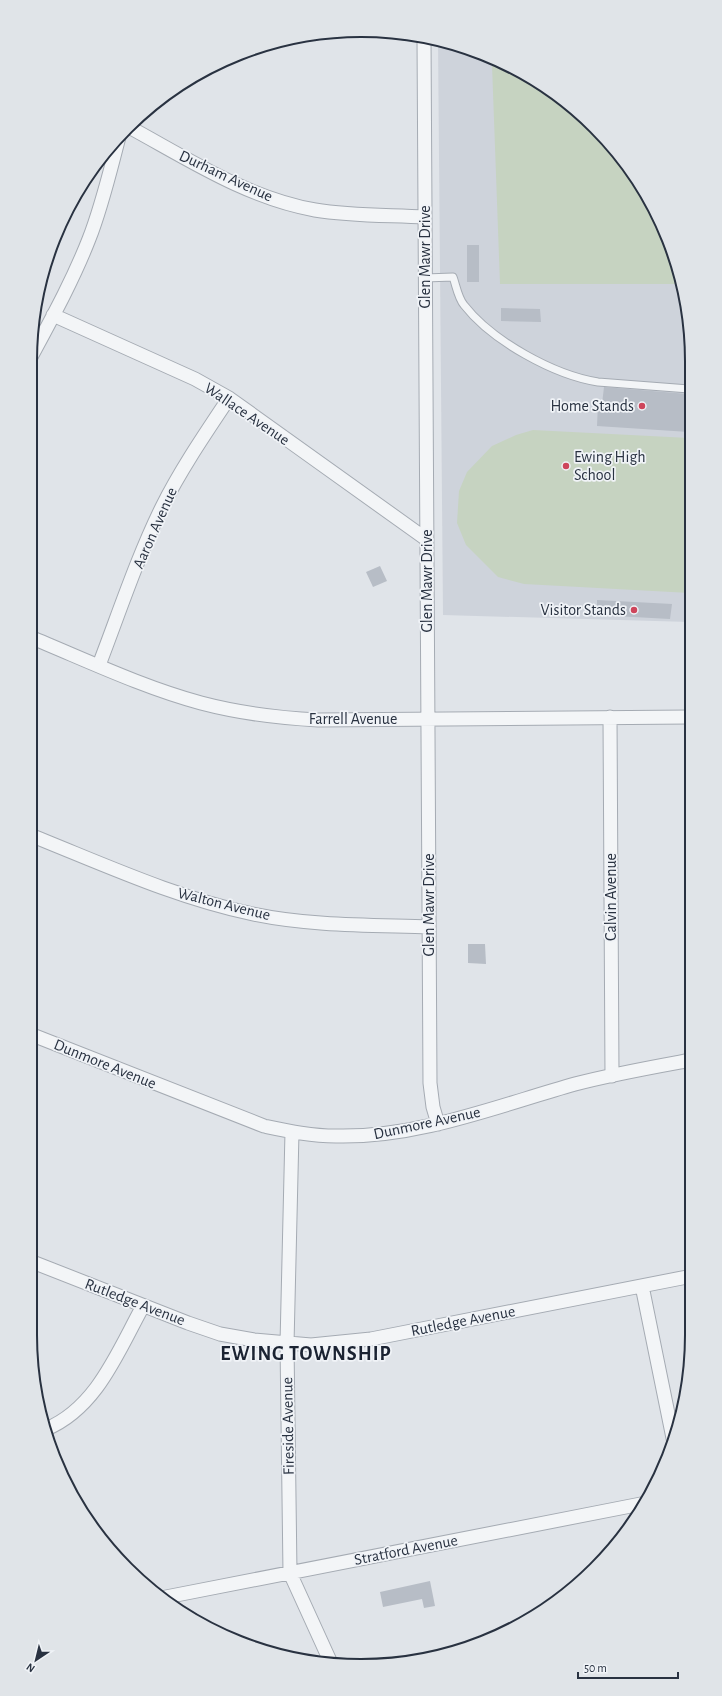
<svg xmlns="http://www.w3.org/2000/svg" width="722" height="1696" viewBox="0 0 722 1696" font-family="'Alegreya Sans',sans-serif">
  <rect width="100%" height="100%" fill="#e0e4e9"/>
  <path fill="#ced3db" d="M438,41l30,7 77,38 65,57 48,72 31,103 1,304 -247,-7z"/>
  <path fill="#c6d3c1" d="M502,64l43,22 65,57 48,72 21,69h-179l-8,-219z
    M533,430l156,8 1,155 -166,-9 -26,-7 -32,-32 -9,-22 2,-32 8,-19 25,-26 24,-11z"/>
  <path fill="#b7bdc6" d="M467,245h12v37h-12z
    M501,308l39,1 1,13 -40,-1z
    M604,387l84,7 -1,15h2v23l-92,-6 1,-22h4z
    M380,566l7,15 -14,6 -7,-15z
    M597,600l75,4 -2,15 -73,-4z
    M468,944h17l1,20 -18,-1z
    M430,1581l5,25 -11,2 -2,-9 -39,8 -3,-15z"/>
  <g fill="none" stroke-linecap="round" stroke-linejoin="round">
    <g stroke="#a5abb3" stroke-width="9">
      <path id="lane" d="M425,278l28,-1c3,8 5,21 11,28 28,36 90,70 134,77l91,7"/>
    </g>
    <g stroke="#a5abb3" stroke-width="15">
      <path id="street" d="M404,33h1
        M424,37l6,1046 3,24 5,17
        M129,127c59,32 118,71 186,83 36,6 73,5 110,7
        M53,315l142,64 34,19 197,141
        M31,357c21,-39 42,-77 58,-118 13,-33 21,-68 30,-102
        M30,637c56,23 112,50 171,66 38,10 78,15 117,17l372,-3
        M99,665c20,-52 38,-107 63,-158 19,-38 43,-73 67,-109
        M610,717l2,359
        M30,835c73,29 146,63 223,79 57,12 117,11 176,13
        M30,1034l234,92c24,5 47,10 72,10 82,2 161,-30 239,-52 38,-10 78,-17 116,-24
        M292,1132l-5,212 3,229 41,90
        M30,1261l158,62 32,11 34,6 57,5 60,-6 321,-63
        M642,1286l32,157
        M46,1429c51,-21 72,-78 97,-123
        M166,1597l480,-94"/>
    </g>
    <use href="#lane" stroke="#f3f5f7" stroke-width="7"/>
    <use href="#street" stroke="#f3f5f7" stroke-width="13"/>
  </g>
  <g fill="#ce455b" stroke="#f0f3f7" stroke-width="1.5">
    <circle cx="642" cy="406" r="4"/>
    <circle cx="566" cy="466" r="4"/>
    <circle cx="634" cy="610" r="4"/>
  </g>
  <g text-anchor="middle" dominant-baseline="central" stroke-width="3.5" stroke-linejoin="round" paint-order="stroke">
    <g font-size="16" fill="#293241" stroke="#f0f3f7">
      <text transform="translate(226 176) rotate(25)">Durham Avenue</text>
      <text transform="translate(425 257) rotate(-90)">Glen Mawr Drive</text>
      <text transform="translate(247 414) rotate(34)">Wallace Avenue</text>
      <text transform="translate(155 528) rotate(-66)">Aaron Avenue</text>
      <text transform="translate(427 581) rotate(-90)">Glen Mawr Drive</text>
      <text x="353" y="719">Farrell Avenue</text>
      <text transform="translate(611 897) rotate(-90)">Calvin Avenue</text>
      <text transform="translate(224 904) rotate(14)">Walton Avenue</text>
      <text transform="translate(429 905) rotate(-90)">Glen Mawr Drive</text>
      <text transform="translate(105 1064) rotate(22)">Dunmore Avenue</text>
      <text transform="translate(427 1123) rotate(-12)">Dunmore Avenue</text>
      <text transform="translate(135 1302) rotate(21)">Rutledge Avenue</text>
      <text transform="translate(463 1321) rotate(-11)">Rutledge Avenue</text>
      <text transform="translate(288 1426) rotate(-91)">Fireside Avenue</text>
      <text transform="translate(406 1550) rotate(-11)">Stratford Avenue</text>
    </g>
    <g font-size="16" fill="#293241" stroke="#f0f3f7" text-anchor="end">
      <text x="634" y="406">Home Stands</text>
      <text x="574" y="457" text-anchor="start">Ewing High<tspan x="574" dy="18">School</tspan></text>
      <text x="626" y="610">Visitor Stands</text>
    </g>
    <g font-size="20" font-weight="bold" letter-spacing="1" fill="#1b2332" stroke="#f0f3f7">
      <text x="306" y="1354">EWING TOWNSHIP</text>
    </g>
  </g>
  <path d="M0 0H722V1696H0ZM361 37H361A324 324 0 0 1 685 361V1335A324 324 0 0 1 361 1659H361A324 324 0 0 1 37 1335V361A324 324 0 0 1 361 37Z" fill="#e0e4e8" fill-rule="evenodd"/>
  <path fill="none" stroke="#293241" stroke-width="2" d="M361 37H361A324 324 0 0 1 685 361V1335A324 324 0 0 1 361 1659H361A324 324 0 0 1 37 1335V361A324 324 0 0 1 361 37Z"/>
  <g transform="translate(36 1660) rotate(215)" stroke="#f0f3f7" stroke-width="3" paint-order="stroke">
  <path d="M0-3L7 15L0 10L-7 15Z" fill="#293241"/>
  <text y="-6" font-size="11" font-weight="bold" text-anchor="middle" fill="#293241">N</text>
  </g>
  <path d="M578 1672v6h100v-6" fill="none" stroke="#293241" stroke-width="2"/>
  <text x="584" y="1672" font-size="12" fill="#293241" stroke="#f0f3f7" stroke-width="3" paint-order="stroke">50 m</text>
</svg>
